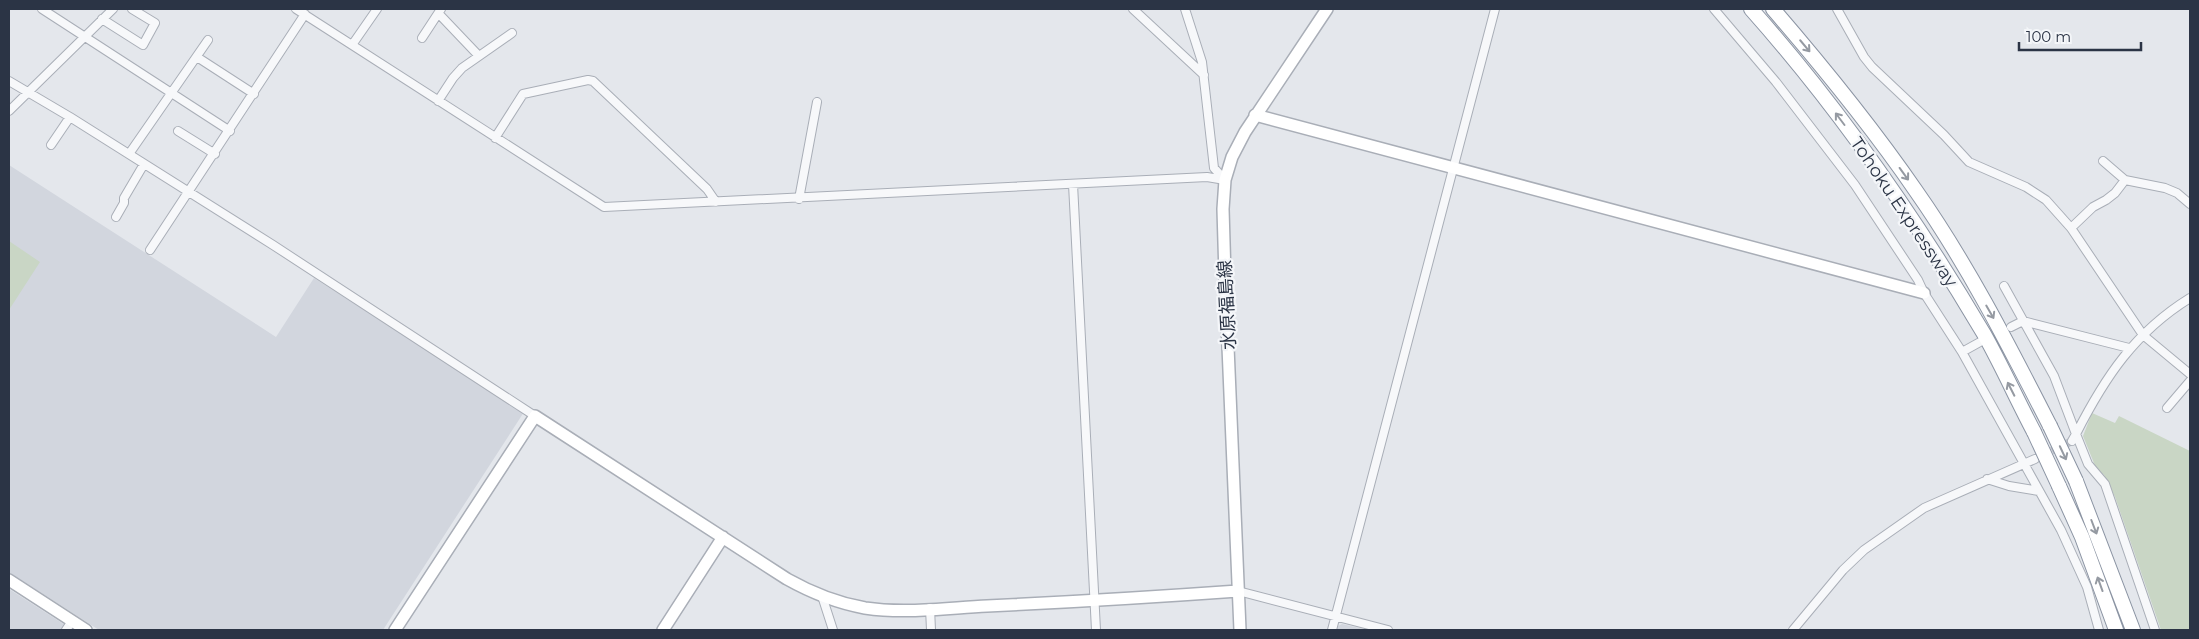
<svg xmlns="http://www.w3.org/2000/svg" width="2199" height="639" viewBox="0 0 2199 639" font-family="Montserrat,'Noto Sans JP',sans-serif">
  <rect width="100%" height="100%" fill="#e4e7ec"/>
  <path fill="#d2d6de" d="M9,165l267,172 38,-59 210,134 -141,218h-284l-90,-58z
    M9,589l56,36 -4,5h-52z
    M1342,624l26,6h-33l1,-3z"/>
  <path fill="#c9d6c5" d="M9,241l31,21 -31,48z
    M2092,413l23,10 4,-7 71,35v179h-29l-46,-133 -11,-22 -8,-7 -13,-32z"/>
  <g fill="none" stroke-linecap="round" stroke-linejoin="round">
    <path stroke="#bfc3cb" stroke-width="8" stroke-dasharray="8 4" stroke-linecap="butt" d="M2041,456l31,-15"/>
    <g stroke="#a9aeb7" stroke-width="10">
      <path id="street" d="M42,9l188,122
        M296,9l308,198 603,-30 18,3
        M1133,9l71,66
        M1185,9l17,53 12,106 11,12
        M1714,9l62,73 79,103 63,95 6,13 38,59 99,178 26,57 12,43
        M1837,9l27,48 8,10 72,68 25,27 57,25 20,13 25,28 72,107 47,39
        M439,14l40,42
        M102,19l41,26 12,-22 -23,-14
        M422,38l19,-29
        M352,45l25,-36
        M197,57l57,37
        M9,81l61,36 203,128 262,171
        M438,101l15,-23 9,-10 50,-35
        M9,111l104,-102
        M178,131l37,23
        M495,138l28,-44 65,-14 5,1 114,108 9,13
        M51,145l19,-28
        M129,154l79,-114
        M2103,161l22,19 40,8 12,5 13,11
        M1073,184l23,446
        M799,199l18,-97
        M116,217l8,-14v-5l20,-34
        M2071,228l22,-21 13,-7 9,-7 10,-13
        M150,250l155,-236
        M2004,286l50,90 22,58 -4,7
        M2011,327l12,-6 106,27
        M1962,352l18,-10
        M2167,408l23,-27
        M1987,479l22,7 30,5
        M1238,591l150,39
        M822,596l11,34
        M930,608l1,22
        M66,630l6,-9
        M1332,630l163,-621
        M1793,630l50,-60 21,-20 60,-42 111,-49
        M2155,630l-50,-146 -17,-20 -12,-30c29,-57 59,-102 114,-136"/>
    </g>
    <g stroke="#a9aeb7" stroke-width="14">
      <path id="secondary" d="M1255,115l669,178
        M9,580l77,50
        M395,630l140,-214 252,163c25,14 50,24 78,29 40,6 82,0 122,-2 84,-4 167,-9 251,-15
        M663,630l60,-93
        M1240,630l-15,-354 -2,-67 2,-29 7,-23 13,-25 82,-123"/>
    </g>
    <g stroke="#8b94a3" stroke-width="16">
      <path id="highway" d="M1751,9c89,100 165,210 233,325 18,32 33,66 50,98
        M1773,9c50,58 99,118 143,182 52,74 93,155 134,235
        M2076,481l57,149
        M2059,486l23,51 34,93"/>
    </g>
    <use href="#street" stroke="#f7f8fa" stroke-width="8"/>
    <use href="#secondary" stroke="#fff" stroke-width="11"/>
    <use href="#highway" stroke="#fff" stroke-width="14"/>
    <g stroke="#8b94a3" stroke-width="16" stroke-linecap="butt">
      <path id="highway-bridge" d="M2050,426l26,55
        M2034,432l25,54"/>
    </g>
    <use href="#highway-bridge" stroke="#fff" stroke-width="14"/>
  </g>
  <defs><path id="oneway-shaft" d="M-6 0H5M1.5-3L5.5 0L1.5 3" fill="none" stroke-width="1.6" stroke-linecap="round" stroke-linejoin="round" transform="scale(1.25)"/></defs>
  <g stroke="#959aa2">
    <use href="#oneway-shaft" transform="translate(1805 46) rotate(50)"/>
    <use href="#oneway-shaft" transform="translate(1840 119) rotate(-127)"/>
    <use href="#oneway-shaft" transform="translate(1904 174) rotate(54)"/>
    <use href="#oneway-shaft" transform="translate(1990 312) rotate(60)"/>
    <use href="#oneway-shaft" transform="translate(2011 389) rotate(-117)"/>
    <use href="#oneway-shaft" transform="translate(2063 453) rotate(65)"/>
    <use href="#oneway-shaft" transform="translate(2094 527) rotate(69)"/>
    <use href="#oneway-shaft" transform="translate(2100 584) rotate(-110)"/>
  </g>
  <g text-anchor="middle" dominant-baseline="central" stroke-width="4.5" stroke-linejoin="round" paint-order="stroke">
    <g font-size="18" fill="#2b3445" stroke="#f4f6f9">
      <text transform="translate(1904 212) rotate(56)">Tohoku Expressway</text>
      <text transform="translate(1227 305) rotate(-93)">水原福島線</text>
    </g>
  </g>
  <rect width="2199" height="639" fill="none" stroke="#2b3445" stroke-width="20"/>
  <path d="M2019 42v8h122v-8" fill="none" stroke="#2b3445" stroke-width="2.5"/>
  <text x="2026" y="42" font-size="15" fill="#2b3445" stroke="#f4f6f9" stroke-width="4" paint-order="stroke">100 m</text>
</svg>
